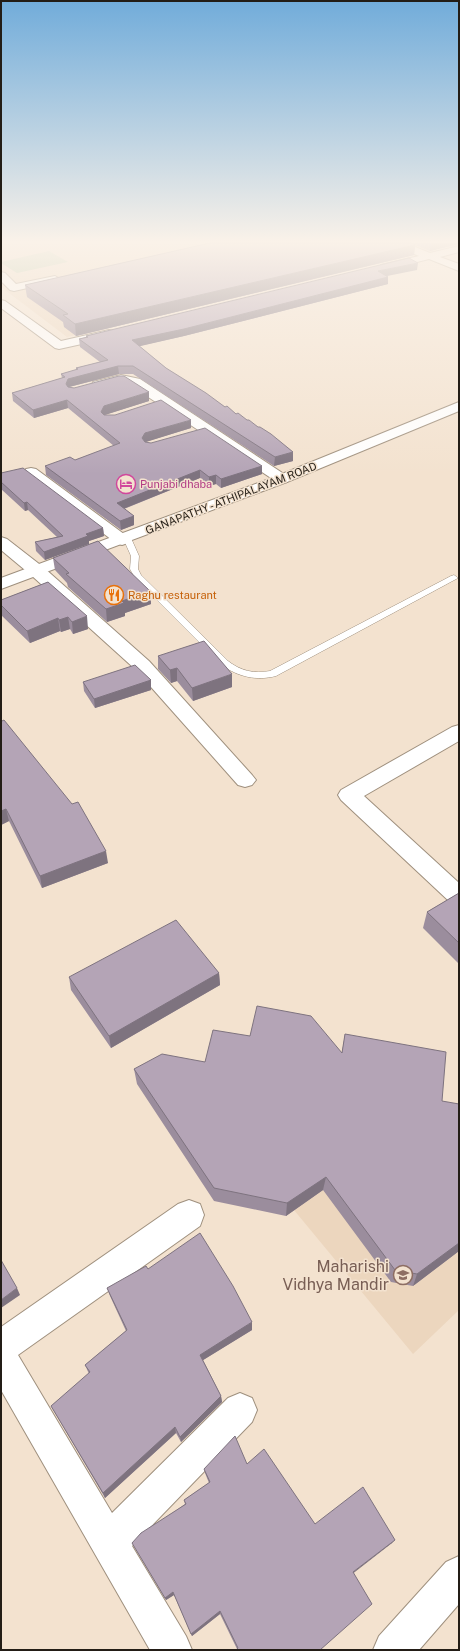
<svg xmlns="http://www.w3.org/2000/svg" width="460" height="1651" viewBox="0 0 460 1651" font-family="'Public Sans',sans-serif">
  <rect width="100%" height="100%" fill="#f3e2cf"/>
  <path fill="#ecd6be" d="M1,243h458l-392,94 -66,-50z
    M343,1161l116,39v110l-46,44 -124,-150z"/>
  <path fill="#abc29a" d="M49,251l19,11 -51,11 -16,-10v-1z"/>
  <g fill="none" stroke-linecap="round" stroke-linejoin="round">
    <g stroke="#9f907e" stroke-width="1">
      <path id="lane" d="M124,536h6l1,2 8,18 -1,13 3,6 87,86c13,10 26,13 42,10l181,-95 3,-1 4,3 -182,98c-19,5 -38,1 -54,-11l-87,-87 -5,-9 1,-13 -8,-18z"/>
    </g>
    <g stroke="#9f907e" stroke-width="2">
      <path id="street" d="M392,243h13l25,10 29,-7v6l-19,5 19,7v7l-30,-12 -44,11 -4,-1 -1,-2 1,-2 38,-9 -26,-11z
        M1,272l4,1 11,11 39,-8 5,3 -1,2 -45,10 -4,-1 -9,-9z
        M1,300l4,1 56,40 48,-11 4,1 2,3 -2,3 -4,1 -50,11 -4,-1 -54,-40z
        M121,375l19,4 147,97 2,3 -2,3 -5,1 -5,-1 -147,-97c-13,-5 -24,6 -37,3l-1,-3 1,-3z
        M31,468l5,1 92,68 2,3 -2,3 -6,2 -6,-2 -90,-68 -2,-3 2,-3z
        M1,537l6,2 36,28 106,94 103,114 4,5 -4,5 -7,2 -7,-2 -103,-116 -104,-94 -30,-25z
        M459,725v16l-95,55 95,87v23l-8,-3 -110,-103 -3,-5 3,-5 111,-63z
        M189,1200l11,4 4,11 -4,11 -182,129 94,158 116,-115 12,-5 12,5 5,12 -5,12 -120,124 54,90 6,14h-42l-149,-260v-63l177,-123z
        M459,1556v48l-40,46h-46l6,-14 67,-74z"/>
    </g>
    <g stroke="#9f907e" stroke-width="2">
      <path id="secondary" d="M459,402v9l-172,71 -286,107v-11l276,-102z"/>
    </g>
    <use href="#lane" fill="#fff" fill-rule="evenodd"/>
    <use href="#street" fill="#fff" fill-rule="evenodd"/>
    <use href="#secondary" fill="#fff" fill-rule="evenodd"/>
  </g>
  <path fill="#9b8d9d" d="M210,243h249l-29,8 -15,-6 -1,10 -338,81 -12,-9 -1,-5 -36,-25 -2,-12z
    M417,270l-30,6 1,8 -204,52 -45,10 27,22 59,39 33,20 35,25v9l-19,5 -141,-92h-14l-50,13 80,14 -45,14 87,13 -46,14 117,24v8l-41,14 -5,-4 -7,2 -9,-8 -76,31 10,7v9l-13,5 -75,-55 -1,-9 30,-6 39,-14 -46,-38 -34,10 -21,-17 -1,-8 50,-15 -1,-4 15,-4v-2l24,-6 -20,-15 -1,-8 7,-2v-1z
    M1,473l102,55 1,8 -15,5v3l-44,16 -9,-9 -1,-9 22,-5 -29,-27 -3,1 -24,-22z
    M53,558l97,33 1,13 -26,9v3l-18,6 -39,-35 -1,-4 -12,-13z
    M48,582l40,47 -15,5 -3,-5 -9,3 -1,-1 -30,12 -29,-28v-15z
    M158,656l74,31 -39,14 -16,-20 -6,2 -13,-14z
    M151,680v10l-56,18 -11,-17 -1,-9z
    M1,719l107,144 -66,25 -33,-67 -8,4z
    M459,893v71l-36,-36 4,-16z
    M219,973l1,12 -109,63 -40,-58 -2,-13z
    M345,1034l97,67 17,150 -46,35 -22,-4 -68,-92 -37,26 -72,-15 -77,-117 -3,-15 71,-7 137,-10z
    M148,1269l104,61 -49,30 18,36 1,6 -41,40 -5,-9 -71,65 -54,-92 38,-32 -4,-9 41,-34 -16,-35 -3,-8z
    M247,1464l68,60 77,19 -155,106 -17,-35 -28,22 -18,-41 -8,5 -34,-57 53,-39 -1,-4 25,-17 -4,-10 -1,-4z"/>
  <path fill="#7e737f" d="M431,243h28v1l-29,7z
    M415,245l-1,10 -338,81 -1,-12z
    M418,263l-1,7 -40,8 1,-7z
    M388,277v7l-204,52 -52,12v-8z
    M118,366l1,8 -50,13 -2,5 -1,-8 2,-5z
    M149,392v9l-44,14 -3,5 -1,-8 3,-6z
    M67,400l1,8 -34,10 -1,-8z
    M191,420v8l-45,14 -3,5 -1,-9 3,-5z
    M293,452v9l-19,5 1,-9z
    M262,466v8l-41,14v-9z
    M200,470v8l-82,33 -1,-8z
    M216,475v9l-7,2v-9z
    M27,502l1,8 -3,1 -1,-8z
    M134,516v9l-13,5 -1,-9z
    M103,528l1,8 -15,5v3l-44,16 -1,-8 42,-18z
    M150,591l1,13 -26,9v3l-18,6 -1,-13 16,-8z
    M87,616l1,13 -15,5 -1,-12z
    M68,617l2,12 -9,3 -2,-12z
    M58,618l2,13 -30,12 -3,-12z
    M177,668v13l-6,2 -1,-13z
    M232,674v13l-39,14 -1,-13z
    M151,680v10l-56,18 -1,-9z
    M6,809l3,12 -8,4v-14z
    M106,851l2,12 -66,25 -2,-12z
    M219,973l1,12 -109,63 -2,-12z
    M326,1177l-3,13 -37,26 1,-13z
    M459,1243v8l-46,35 4,-12z
    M17,1288l3,7 -19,13v-8z
    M252,1322v8l-52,32v-7z
    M221,1396l1,6 -41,40 -1,-5z
    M175,1427l1,6 -71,65 -2,-5z
    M395,1540l-3,3 -41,32 2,-3z
    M173,1592l1,3 -8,5 -1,-2z
    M220,1611v3l-28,22 -1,-2z"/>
  <path fill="#b4a4b6" stroke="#7e737f" d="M210,243h201l4,2 -340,79 -12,-9 5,-1 -43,-29z
    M409,258l9,5 -40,8 10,6 -204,52 -52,11 34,28 40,25 19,14 2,-1 9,8 2,-1 9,7h2l9,7h2l11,7 22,18 -18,5 -142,-91h-15l-50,13 -2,5 2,3 6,1 45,-12h5l25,16 -45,14 -3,6 3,3h11l46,-15 30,20 -46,13 -3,5 3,4 6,1 54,-15 57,38 -41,13 -5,-4 -7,2 -9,-7 -83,33 17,13 -14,5 -75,-55 25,-9 5,3 45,-17 -53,-43 -34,10 -21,-17 53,-16 -4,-3 17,-5 -2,-1 32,-8 -29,-21 9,-2 -2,-1z
    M23,468l80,60 -17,6 2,2 -44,16 -9,-10 28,-6 -36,-34 -3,1 -23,-21v-9z
    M98,541l52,50 -28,10 2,2 -18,6 -40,-35 3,-1 -16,-15z
    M48,582l39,34 -15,6 -4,-5 -9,3 -1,-2 -31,13 -26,-26v-5z
    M204,641l28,33 -40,14 -15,-20 -7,2 -12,-14z
    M135,665l16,15 -57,19 -11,-17z
    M1,719l1,2 2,-1 68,84 6,-2 28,49 -66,25 -34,-67 -5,2z
    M459,893v50l-32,-31z
    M176,920l43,53 -110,63 -40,-59z
    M257,1006l54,10 31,37 3,-19 101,18 -4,49 17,3v139l-42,31 -22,-4 -69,-93 -39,26 -73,-15 -80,-119 28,-15 43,8 8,-32 37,6z
    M200,1233l33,53 19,36 -52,33 21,41 -41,41 -5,-10 -72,66 -52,-87 39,-34 -5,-7 42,-35 -20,-42 39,-22 2,3z
    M1,1260l16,28 -16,12z
    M235,1436l12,28 17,-15 51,75 48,-37 32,53 -42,32 19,32 -52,46h-84l2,-2 -18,-37 -29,23 -18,-42 -8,6 -33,-55 9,-10 45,-29 -2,-4 26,-18 -6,-13z"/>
  <linearGradient id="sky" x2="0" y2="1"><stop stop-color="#71acda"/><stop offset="0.51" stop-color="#faf2e9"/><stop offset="1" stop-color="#faf2e9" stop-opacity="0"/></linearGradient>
  <rect width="460" height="474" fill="url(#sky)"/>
  <defs>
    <g id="hotel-ring" transform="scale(1)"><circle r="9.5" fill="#f3e2cf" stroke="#d1479c" stroke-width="1.5"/><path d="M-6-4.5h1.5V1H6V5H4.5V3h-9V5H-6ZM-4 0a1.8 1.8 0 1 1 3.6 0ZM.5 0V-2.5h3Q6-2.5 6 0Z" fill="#d1479c"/></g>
    <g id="restaurant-ring" transform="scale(1)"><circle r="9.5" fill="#f3e2cf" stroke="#e8710a" stroke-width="1.5"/><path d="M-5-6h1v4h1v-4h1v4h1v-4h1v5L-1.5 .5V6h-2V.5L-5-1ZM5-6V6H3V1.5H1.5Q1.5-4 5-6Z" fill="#e8710a"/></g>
    <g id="school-ring" transform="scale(1)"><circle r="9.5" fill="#f3e2cf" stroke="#8d6e63" stroke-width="1.5"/><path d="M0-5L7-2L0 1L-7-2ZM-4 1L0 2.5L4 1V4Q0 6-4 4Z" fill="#8d6e63"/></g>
  </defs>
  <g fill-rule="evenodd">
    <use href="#hotel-ring" x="126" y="484"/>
    <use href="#restaurant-ring" x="114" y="595"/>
    <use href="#school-ring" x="403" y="1275"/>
  </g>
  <g text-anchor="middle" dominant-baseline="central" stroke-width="3" stroke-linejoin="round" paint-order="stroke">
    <g font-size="11" fill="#b23c85" stroke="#f3e2cf" text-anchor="start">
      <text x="140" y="484">Punjabi dhaba</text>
    </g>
    <g font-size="11" fill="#231d16" stroke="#f3e2cf">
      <text transform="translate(231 498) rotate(-21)">GANAPATHY - ATHIPALAYAM ROAD</text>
    </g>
    <g font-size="11" fill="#c56008" stroke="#f3e2cf" text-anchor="start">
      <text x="128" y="595">Raghu restaurant</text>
    </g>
    <g font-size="16" fill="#785e54" stroke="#f3e2cf" text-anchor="end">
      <text x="389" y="1266">Maharishi<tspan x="389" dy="18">Vidhya Mandir</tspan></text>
    </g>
  </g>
  <rect width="460" height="1651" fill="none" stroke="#231d16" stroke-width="4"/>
</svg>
